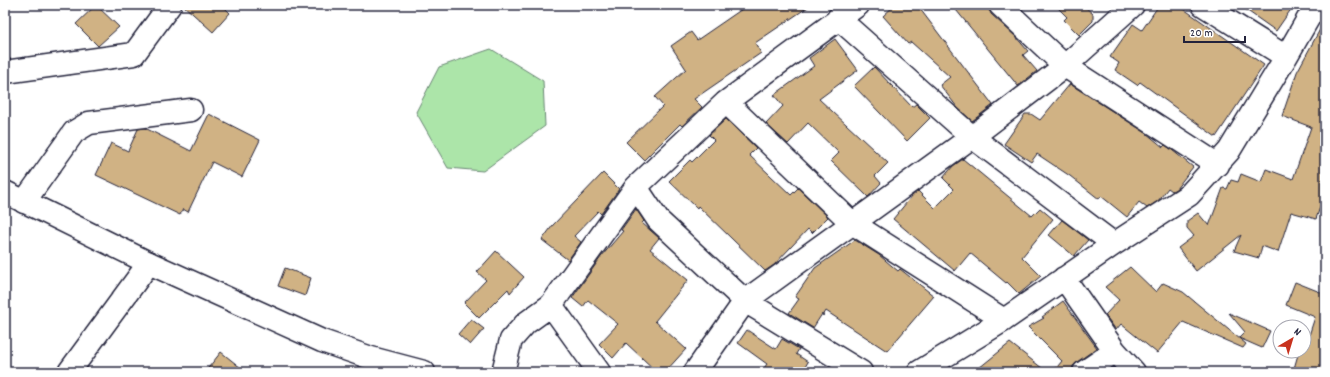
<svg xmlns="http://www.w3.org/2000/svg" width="1330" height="377" viewBox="0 0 1330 377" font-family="Dekko,sans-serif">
  <rect width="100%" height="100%" fill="#fff"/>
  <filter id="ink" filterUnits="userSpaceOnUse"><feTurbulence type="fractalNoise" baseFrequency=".025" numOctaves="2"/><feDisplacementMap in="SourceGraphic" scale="8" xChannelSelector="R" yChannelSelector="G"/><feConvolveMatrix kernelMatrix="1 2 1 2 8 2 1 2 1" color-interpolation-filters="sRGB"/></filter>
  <g filter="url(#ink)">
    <path fill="#ace5a9" stroke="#678472" d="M491,49l52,32 2,45 -62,45 -35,-3 -32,-56 23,-45z"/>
    <path fill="#d0b284" stroke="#22223b" d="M96,5l23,22 -21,19 -22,-22z
      M183,5h39l8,8 -17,19z
      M748,5h63l-56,38 6,10 -67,46 8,8 -20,19 -2,-2 -36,36 -18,-18 37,-36 -8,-9 31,-28 -15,-23 20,-14 6,8z
      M895,5h22l76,100 -21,16 -15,-14 -17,-22 10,-8 -39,-35 -3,2 -25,-28z
      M952,5h36l3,9 24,22 13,15 -5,4 14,16 -19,15z
      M1055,5h28l10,9v7l-14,14 -15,-15 3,-3z
      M1159,5h19l86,60 -48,72 -76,-55 -3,3 -22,-15 4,-7 -9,-6 23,-33 9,6z
      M1239,5h55l-18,26z
      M1325,20v182l-3,-1 -6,18 -25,-7 -13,40 -16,-6 -3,12 -25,-7 7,-16 -45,36 -18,-23 16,-12 -7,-8v-7l11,-8 11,13 14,-38 4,1 4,-9 7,2 3,-8 20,8 5,-13 27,10 18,-52 -29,-11 15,-44z
      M835,39l23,31 -39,29 69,64 -13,13 6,7 -13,14 -37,-36 8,-8 -31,-30 -20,21 -22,-20 17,-18 -9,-11 40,-29 -5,-8z
      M874,67l38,40 4,-3 14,14 -23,23 -53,-55z
      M1070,84l76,49 17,14 2,-2 7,5 21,17 -17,22 -4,2 -4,-3 -10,13 -11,7 -8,-6 -12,15 -26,-21 -2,3 -29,-23 -33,-22 -6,8 -27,-18 21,-30h6l9,6z
      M209,114l51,26 -18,37 -30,-15 -24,50 -5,-3 -3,6 -84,-40 15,-32 17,8 10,-22 7,-1 46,23z
      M726,119l30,29 -7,7 42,40 7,-7 30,29 -16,16 -4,-4 -34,36 -9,6 -67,-65 -1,2 -28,-27 21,-21 2,2 22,-22 -5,-5z
      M963,159l69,57 8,-8 13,11 -31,38 19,19 -22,18 -12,-12 -1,1 -36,-30 -15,18 -62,-52 19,-23 6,-5 17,17 19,-19 -11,-11 10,-12z
      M603,173l16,16 -18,25 -3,-3 -24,25 7,6 -13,18 -26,-20 11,-15z
      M636,209l8,12 -2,2 17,15 -9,11 38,31 -33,41 31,28 -21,23h-8l-31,-29 -13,15 -14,-14 19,-20 -30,-24 -5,7 -11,-9 29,-41 22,-26 -2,-1z
      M1062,220l26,20 -14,16 -25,-21z
      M855,240l24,15 19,16 2,-2 34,27 -47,55 -61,-40 -3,5 -1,-2 -9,14 -24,-15 10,-14 -4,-2 20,-29z
      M496,251l28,26 -14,16 -2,-4 -29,29 -15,-15 22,-23 -9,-8z
      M1130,267l26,25 7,-9 20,9 63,52 -3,4 -60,-26 -26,31 -36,-29 -5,6 -11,-15 14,-15 -14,-13z
      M285,268l26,10 -6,18 -27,-10z
      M1295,282l30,12v78h-32l6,-21h5l11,-34 -29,-12z
      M1063,301l34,47 -20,14 -4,4 -1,6h-19l9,-11 -34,-34 16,-9 -2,-1z
      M1229,313l41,18 -8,17 -23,-10 6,-6z
      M471,319l13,10 -14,16 -12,-11z
      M747,330l29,19 6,-10 17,10 -3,5 12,8 -6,10h-41l6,-8 -29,-21z
      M1010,343l37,29h-73z
      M221,352l25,20h-41z"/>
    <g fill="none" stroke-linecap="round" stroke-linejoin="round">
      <g stroke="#22223b" stroke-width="25">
        <path id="street" d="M858,5l-132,97 -90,85 22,33 87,81 116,71
          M1000,5l65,61 153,99
          M838,18l134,119 142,107
          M1286,57l30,-52
          M5,72l129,-18 36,-49
          M726,102l126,121 152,97
          M24,202l50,-70 15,-9 102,-13
          M1064,278l51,73 19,21
          M551,305l85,-118
          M69,372l80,-109
          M503,372l8,-32 15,-17 25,-18 48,67
          M695,372l50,-71 227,-164 93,-71 68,-61
          M919,372l85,-52 110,-76 75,-49 40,-44 57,-94 -83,-52
          M1084,372l31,-21"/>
      </g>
      <g stroke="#22223b" stroke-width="25">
        <path id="secondary" d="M5,192l144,71 173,78 49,17 53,14"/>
      </g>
      <use href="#street" stroke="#fff" stroke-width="22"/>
      <use href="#secondary" stroke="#fff" stroke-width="22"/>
    </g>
  </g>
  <rect width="1330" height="377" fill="none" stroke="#fff" stroke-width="20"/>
  <rect x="10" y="10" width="1310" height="357" fill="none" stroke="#22223b" stroke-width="1.5" filter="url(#ink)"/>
  <g transform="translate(1292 339) rotate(38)"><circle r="19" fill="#ffffff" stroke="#a7a7b1"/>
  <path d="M0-3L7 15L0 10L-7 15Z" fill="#c8321e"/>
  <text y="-6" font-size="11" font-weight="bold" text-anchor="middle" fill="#22223b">N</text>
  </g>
  <path d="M1184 36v6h61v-6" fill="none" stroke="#22223b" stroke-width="2"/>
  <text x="1190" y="36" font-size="12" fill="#22223b" stroke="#ffffff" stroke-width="3" paint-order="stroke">20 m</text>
</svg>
